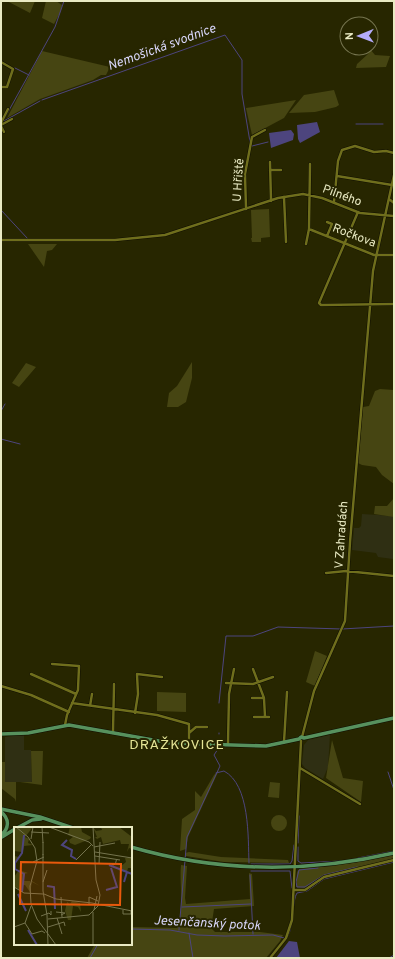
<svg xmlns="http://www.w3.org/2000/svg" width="395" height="959" viewBox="0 0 395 959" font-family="Overpass,sans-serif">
  <rect width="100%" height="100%" fill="#272600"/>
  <path fill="#2f2f13" d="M362,514l32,2v47l-1,-4 -15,-2 -2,-4 -24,-3 2,-22h5l2,-2z
    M24,735v15h7l1,32h-27v-45z
    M330,735l-2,32 -5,12 -18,-11 -3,-4 2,-19 4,-5z"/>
  <path fill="#464512" d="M7,1h28l-5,12z
    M46,1h10l6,4 -1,6 -7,13 -12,-6z
    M370,49l5,6 15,1 -4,11 -30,1 1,-4 11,-10z
    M42,51l68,16 -4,8h-5l-8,5 -53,19 -33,19z
    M334,90l5,15 -3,2 -21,5 -26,1 15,-18z
    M296,100l-12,18 -32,17 -6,-27z
    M269,209l1,28 -9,1v4h-9l-1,-4h4h-3l-1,-28z
    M28,244h29l-5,6 -5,1 -3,16z
    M192,362v16l-6,24 -8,5h-11l2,-14 8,-7z
    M26,363l10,4 -17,20 -7,-4z
    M380,389l14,1v94l-12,-9 -6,-8 -14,-2 -4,-2 5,-56 6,-1 6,-15z
    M394,498v19l-20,-3 1,-8h12z
    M315,651l12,5 -12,30 -9,-4z
    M157,692l29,1v19l-29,-1z
    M332,740l11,38 20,3 -2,21 -35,-24z
    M31,751h12l-1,34 -22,-3h12z
    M1,762h4v20h11v20l-1,-3 -14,-11z
    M219,770l-31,67 -2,12 -6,2 2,-32 13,-9v-19l6,6 13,-22z
    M270,782l10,1 -1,15 -11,-1z
    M271 823a8 8 0 1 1 16 0a8 8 0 1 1-16 0Z
    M189,852l32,5 67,3 1,3 -65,-1 -38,-6 -1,-3z
    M394,855v4l-70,17 -18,12 -10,-1 1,-15 3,-4 53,-5z
    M181,865l6,1 -2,32 1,6 64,-5 -1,-26 3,1 2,32 -40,3 -3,19 4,4h45l23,3 -3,6 -14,17h-179l8,-14h36v-17l46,1c8,-16 2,-44 4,-63z"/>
  <path fill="#4d457e" d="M317,122l3,10 -20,11 -2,-4 -1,-14z
    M291,130l3,4 -1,6 -22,8 -2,-15z
    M289,941l8,1 3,16h-24z"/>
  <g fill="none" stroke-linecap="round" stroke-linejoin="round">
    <path stroke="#4d457e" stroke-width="1" d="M15,68l14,7
      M42,100l183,-65 17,25v34l8,48
      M4,121l36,-20
      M2,123l53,-96 9,-26
      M356,124h27
      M252,146l16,-4
      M1,210l27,29
      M1,411l4,-7
      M1,439l19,5
      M219,703l7,-67h27l25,-9 64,2 52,-3
      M219,734v-1
      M388,772l6,18
      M216,773l8,-2c26,14 24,66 25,92
      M298,843l1,-27
      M298,847v14l3,2 40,-2
      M358,858l36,-7
      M251,864h39l2,-3 2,-16
      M318,868l-19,2 -3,12 1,5h8l19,-12 33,-8
      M251,871h39l2,17
      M250,875l3,59
      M182,907l69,-3
      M131,929l39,1 27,5 28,1 48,-1 11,3
      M179,930l8,-93 33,-71 -6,-11 4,-6
      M189,933l4,25
      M288,936c6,-12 4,-36 9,-43l10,-2 17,-12 70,-17
      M90,958l8,-14
      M389,958l5,-3"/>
    <g stroke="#0f0e00" stroke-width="3.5">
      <path id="minor" d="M1,62l12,7 -6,18h-6
        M1,123l7,-14
        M1,125l11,-6
        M1,126l3,6
        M270,162l1,39
        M270,170h11
        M337,176l55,9
        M284,197l2,45
        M389,199l5,4
        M334,202l4,-41 4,-11 13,-4 19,6 12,-1 8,2
        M246,209l-1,-35 7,-37 13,-7
        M358,212l-39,91 2,2 73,-1
        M309,229l65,26h20
        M327,236l5,-12 -5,-2
        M1,240h114l50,-5 113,-37 25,-4 19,4 38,15 34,3
        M306,244l3,-15 1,-65
        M326,573l20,-2 48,5
        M52,664l27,2 -1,24 -11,25 -2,10
        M253,669l11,29 1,19
        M31,674l45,20
        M226,683l27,1 20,-7
        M1,686l30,9 38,17
        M252,698h12
        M72,703l85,12 32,9v19
        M90,706l2,-12
        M135,713l3,-19 -1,-20 25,3
        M254,717h15
        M113,733l1,-49
        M189,733l7,-6h11
        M302,737l12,-46 31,-70 5,-79 23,-271 21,-96
        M284,742l3,-50
        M228,744l1,-50 5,-25
        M300,768l60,36
        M294,890h11l19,-13 70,-17
        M270,958l16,-20 6,-18 9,-179"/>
    </g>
    <g stroke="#0f0e00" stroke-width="4.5">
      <path id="major" d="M1,734l27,-1 41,-8 101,18 96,3 33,-7 2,-2 3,1 90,-20
        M1,809l39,8 33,11
        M1,812c9,7 8,17 0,23
        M17,828l15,-8 9,-1
        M2,837l13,-8
        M131,847c86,25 176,26 263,6"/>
    </g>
    <use href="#minor" stroke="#6f6e1c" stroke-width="2.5"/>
    <use href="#major" stroke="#57915d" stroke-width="3.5"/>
  </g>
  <g text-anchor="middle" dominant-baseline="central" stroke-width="4" stroke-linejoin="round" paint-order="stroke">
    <g font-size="12" fill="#e9eac3" stroke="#272600">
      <text transform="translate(239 180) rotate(-86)">U Hřiště</text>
      <text transform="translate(342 196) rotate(20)">Pilného</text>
      <text transform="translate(354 236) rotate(21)">Ročkova</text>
      <text transform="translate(342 535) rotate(-86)">V Zahradách</text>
    </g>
    <g font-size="13" font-style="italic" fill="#d8d6f9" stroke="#272600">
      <text transform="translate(162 48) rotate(-20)">Nemošická svodnice</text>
      <text transform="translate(207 924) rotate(3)">Jesenčanský potok</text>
    </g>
    <g font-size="14" letter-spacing="1" fill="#e5e596" stroke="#272600">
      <text x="177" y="745">DRAŽKOVICE</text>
    </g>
  </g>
  <g transform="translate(14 827)">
    <rect width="118" height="118" fill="#272600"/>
    <path d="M0,0h19l-8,10 4,2 -1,4 5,2 -9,1 -2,9 -7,7v5l-1,-11 5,1 3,-5 -8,-1zM56,0h11l1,5 9,5 -1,2 -15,6 -5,-2 -1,-3 4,-3 -5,-2zM79,0l3,4 6,-1 -1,-3h18l13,10v12l-3,-1 -2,4 2,-8h-8l-1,-4 -17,4 -2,-7 -4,2 -2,-2h2zM111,31h7v10h-4l-1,4 -9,-2 4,-1 -2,-2 6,-5zM5,43l9,3 -4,1v7h6v5l2,-5 8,5 -8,-4 -2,11v-6v5l-5,-7h-2v7l-9,-5v-10zM58,74l8,2 1,9 -3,-5 -5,-1 -2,14h-3l-3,-9 2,-9 3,2z" fill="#464512"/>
    <path fill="none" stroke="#4d457e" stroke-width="2" d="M53,13l-5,5 10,5 -1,6 5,3M95,38l18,7M110,55l3,-10 5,2M33,59l7,1 1,22M92,63l11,-3 -6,-19M8,65l2,-18 -9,-5v-6l7,-10 2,-18M4,67l8,17M14,103l9,15"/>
    <path fill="none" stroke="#75744e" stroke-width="1" d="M2,0l12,10 7,11 2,13 -7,25 1,18 6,15 19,26M28,0l1,16M35,0l40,15 4,4M79,0l3,53 4,15 -2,11M17,5l18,1M17,12l2,-12M80,20l21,-4M81,25l37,6M29,27v37l4,24 1,30M29,28v-13M81,29l25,4M62,33l15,-15M19,35l11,-5M85,37l1,-22M101,37h-3l2,1 1,-1 1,-2v-1l1,-2M29,55l4,-12M0,60l10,6 19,1M30,67l12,5 36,4 40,8M47,70l1,20M75,78v-8l9,4M80,83l3,-14M109,83v4h8v-3M42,85l9,1 -4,2M79,85v33M27,89l8,-3 2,2v-4M43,91l5,16M34,92l41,-4 9,-9M11,96l6,-17M0,100l11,-4 7,11 10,-3 3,2M34,100l16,-5 1,4"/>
    <path fill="#e8590c" fill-opacity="0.15" stroke="#e8590c" stroke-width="2" d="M7,35l100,2 -1,41 -100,-1z"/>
    <rect width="118" height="118" fill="none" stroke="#e9eac3" stroke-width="2"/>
  </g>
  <rect width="395" height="959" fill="none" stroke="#e9eac3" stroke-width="4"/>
  <g transform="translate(359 36) rotate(269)"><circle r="19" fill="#272600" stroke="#75744e"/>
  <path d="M0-3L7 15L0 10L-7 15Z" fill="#b4acf9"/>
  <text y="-6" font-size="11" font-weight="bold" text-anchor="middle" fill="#e9eac3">N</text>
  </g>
</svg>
